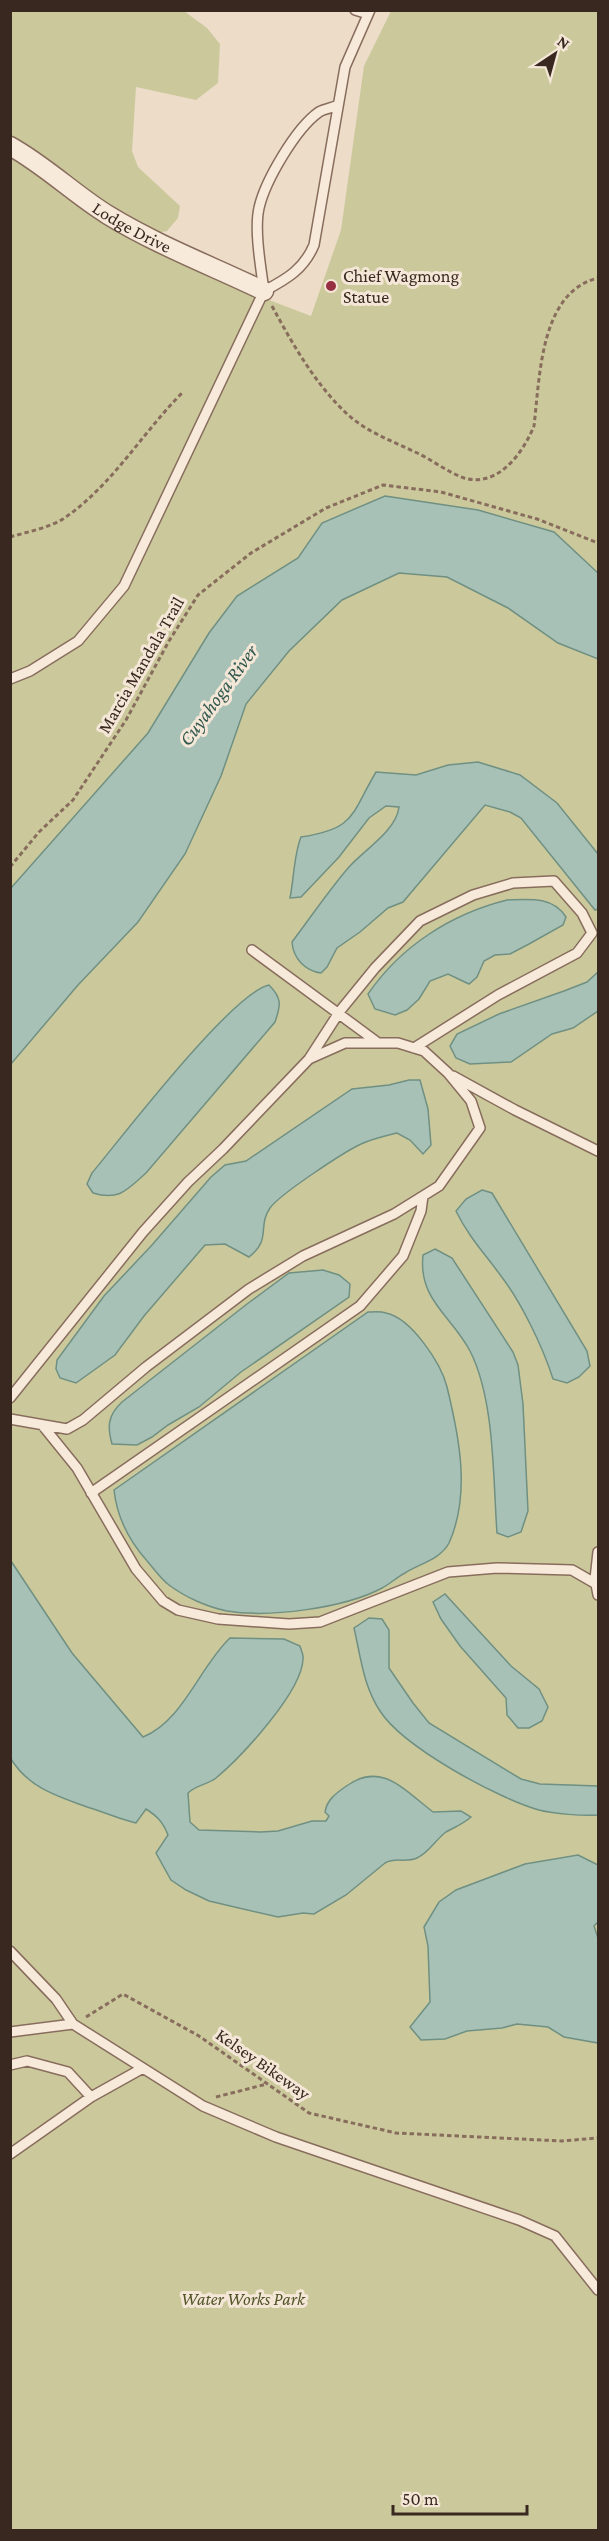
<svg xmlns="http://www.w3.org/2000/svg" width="609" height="2541" viewBox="0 0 609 2541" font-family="'Crimson Pro',serif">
  <rect width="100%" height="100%" fill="#eddcc8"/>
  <path fill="#cbc99c" d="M11,11h173l23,17 13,16 -2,39 -22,17 -60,-13 -4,64 6,16 42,39 -2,12 -11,13 -11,2 -87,-48 -5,12 174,91 73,28 30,-86 23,-164 27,-55h207v2519h-587z"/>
  <path fill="#a8c1b6" stroke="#6f9082" stroke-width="1.5" d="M385,496l93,14 76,22 44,41v86l-40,-16 -50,-35 -61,-31 -48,-4 -57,27 -53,51 -43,53 -25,72 -36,78 -47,68 -60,63 -67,79v-176l137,-155 61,-100 28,-37 61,-38 24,-35z
    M478,762l42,13 37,28 41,51v55l-3,1 -74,-92 -11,-6 -25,-7 -82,97 -15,6 -28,24 -23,16 -10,19 -6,6c-16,-2 -28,-15 -29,-31 19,-25 37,-52 57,-75 16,-18 47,-36 50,-60l-13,-1 -17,12 -30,39 -38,40 -11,1c4,-20 4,-44 11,-61 55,-8 50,-23 75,-65l40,3 32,-10z
    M507,900c22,-1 46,-4 59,17l-3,8 -34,19 -19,10 -15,1 -11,6 -7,16 -8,7 -21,-10 -18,7 -11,18 -12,11 -12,5 -20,-6 -7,-15c33,-48 83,-80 139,-94z
    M598,972v39l-25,17 -21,6 -41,28 -41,2 -14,-6 -6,-12 7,-12 42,-20 65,-23 23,-9z
    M269,985c13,13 12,20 6,37l-129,151c-19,17 -27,28 -53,20l-6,-9 5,-11c30,-36 140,-180 177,-188z
    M409,1080h11l8,29 3,36 -8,9 -13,-14 -13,-7c-12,3 -25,6 -36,11 -17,8 -81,50 -91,64 -13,19 2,31 -21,49l-24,-13 -20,1 -61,71 -29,39 -39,28 -16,-5 -4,-9 1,-9 47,-64 48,-51 59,-68 14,-12 21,-4 106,-72 37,-4z
    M482,1190l10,3 95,158 3,15 -11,11 -12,6 -14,-4c-10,-32 -32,-77 -52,-103 -16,-22 -33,-40 -45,-65l10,-12z
    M435,1249l17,9 61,94 5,13 5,39 5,107 -7,21 -13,5 -11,-4c-4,-54 -2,-133 -27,-182 -18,-35 -52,-51 -47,-96z
    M323,1270l16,5 11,9 -1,13 -108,75 -42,35 -31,18 -16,12 -15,8 -25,-1c-5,-18 -4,-29 10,-42l125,-98 42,-31z
    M368,1312c5,0 12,-1 18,1 25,5 55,50 61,74 12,49 24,107 2,156 -8,16 -30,21 -44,30 -8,4 -15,11 -23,15 -37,20 -113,30 -155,23 -20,-4 -42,-14 -58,-26 -8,-6 -15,-16 -21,-23 -19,-21 -31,-44 -34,-72z
    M11,1561l61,92 71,84c40,-16 57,-71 87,-99l54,1 16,7c1,4 4,9 3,13 -1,33 -62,98 -87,119 -9,7 -20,7 -28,15l2,29 9,8 62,2 17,-1 34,-10h14l3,-5 -4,-4c2,-12 10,-18 20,-25 36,-27 59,3 88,25l28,-1 10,6c-8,7 -16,10 -25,15 -10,7 -16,20 -29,26 -11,5 -22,-1 -32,5l-39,32 -32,19 -11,-1 -25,4 -69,-16 -23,-11 -15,-10 -15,-27 12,-18c-5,-13 -11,-19 -22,-26l-10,14c-17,-4 -32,-11 -49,-16 -30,-11 -58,-19 -76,-48z
    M445,1594l66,72 28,23 9,18 -6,14 -13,7h-11l-11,-13 -1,-17 -46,-52 -19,-27 -8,-17z
    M369,1618l13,1 7,11v38l24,35 16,20 92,56 19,5 58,2v29c-16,1 -43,-1 -59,-5 -42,-12 -136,-63 -159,-99 -17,-26 -19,-53 -26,-83z
    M578,1855l20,10v57l-4,4 4,12v105l-34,-6 -16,-10 -31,-3 -15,4 -35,3 -22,8 -24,1 -11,-13 20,-25 -2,-56 -4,-19 15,-25 17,-12 69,-26z"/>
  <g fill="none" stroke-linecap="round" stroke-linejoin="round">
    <g stroke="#886d5d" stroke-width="12">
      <path id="service" d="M355,10l13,4
        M264,291c-3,-23 -10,-61 -5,-83 6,-27 37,-80 60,-96 5,-3 12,-4 17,-6
        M10,679l20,-8 48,-30 46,-55 140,-295c23,-12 40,-22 50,-46l31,-178 25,-57
        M252,950l125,92
        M309,1059l31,-48 35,-43 45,-47 53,-26 40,-12 41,-2 28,32 10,20 -15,20 -79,42 -84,53
        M453,1076l62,34 83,41
        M10,1398l133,-166 45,-50 35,-33 86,-90 36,-16h53l26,8 24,22 23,28 9,27 -41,58 -45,28 -91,42 -54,33 -103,78 -63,53 -16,9 -57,-10
        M43,1426l34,42 59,101 27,32 15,9 40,9 71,5 31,-2 128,-50 49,-4 75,2 26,15
        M91,1493l269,-187 43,-50 18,-45 2,-15
        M598,1552l-3,27 3,16
        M10,1951l46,48 17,25 130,82 73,31 243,83 36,16 43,54
        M10,2032l63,-8
        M10,2065l17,-4 41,11 23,25 52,-29
        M10,2154l81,-57"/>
    </g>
    <g stroke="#886d5d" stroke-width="21">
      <g id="minor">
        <path id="s1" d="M10,146c36,20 64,48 98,69 49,30 104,51 156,76"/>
      </g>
    </g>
    <path stroke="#886d5d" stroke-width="3" stroke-dasharray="4.5 3" stroke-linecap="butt" d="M272,306c20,37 42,76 72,105 20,20 46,29 71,41 16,7 32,20 49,26 34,10 59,-25 70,-52 6,-50 6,-134 64,-148
      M10,537c17,-5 38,-9 53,-18 49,-33 79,-86 120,-127
      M10,867l29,-35 34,-32 53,-80 43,-79 29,-46 53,-42 75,-45 57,-23 58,7 96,27 61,24
      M86,2017l37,-23 76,42 110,77 87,20 166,8 36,-3
      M216,2097l51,-13"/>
    <use href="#service" stroke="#f8eadb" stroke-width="9"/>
    <use href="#minor" stroke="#f8eadb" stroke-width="18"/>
  </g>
  <circle fill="#952f41" stroke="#f5e7d7" stroke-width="2" cx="331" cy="286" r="6"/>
  <g text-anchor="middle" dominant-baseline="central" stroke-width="6" stroke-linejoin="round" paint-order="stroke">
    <g font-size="18" fill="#392820" stroke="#f5e7d7">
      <text stroke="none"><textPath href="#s1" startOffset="147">Lodge Drive</textPath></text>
      <text transform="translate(141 665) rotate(-60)">Marcia Mandala Trail</text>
      <text transform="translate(263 2064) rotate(35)">Kelsey Bikeway</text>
    </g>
    <g font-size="18" fill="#392820" stroke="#f5e7d7" text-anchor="start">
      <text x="343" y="276">Chief Wagmong<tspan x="343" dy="21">Statue</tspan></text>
    </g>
    <g font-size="18" font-style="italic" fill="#515528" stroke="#f5e7d7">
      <text x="243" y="2299">Water Works Park</text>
    </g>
    <g font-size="20" font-style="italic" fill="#30584f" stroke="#f5e7d7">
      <text transform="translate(218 695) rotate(-54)">Cuyahoga River</text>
    </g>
  </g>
  <rect width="609" height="2541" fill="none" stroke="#392820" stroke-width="24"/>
  <g transform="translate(555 54) rotate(36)" stroke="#f5e7d7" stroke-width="4.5" paint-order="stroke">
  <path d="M0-4.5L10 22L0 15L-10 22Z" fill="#392820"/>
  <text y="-9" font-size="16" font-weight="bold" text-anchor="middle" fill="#392820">N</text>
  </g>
  <path d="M393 2505v9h134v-9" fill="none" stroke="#392820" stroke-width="3"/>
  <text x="402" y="2505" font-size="18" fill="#392820" stroke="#f5e7d7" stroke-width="4.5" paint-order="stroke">50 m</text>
</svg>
